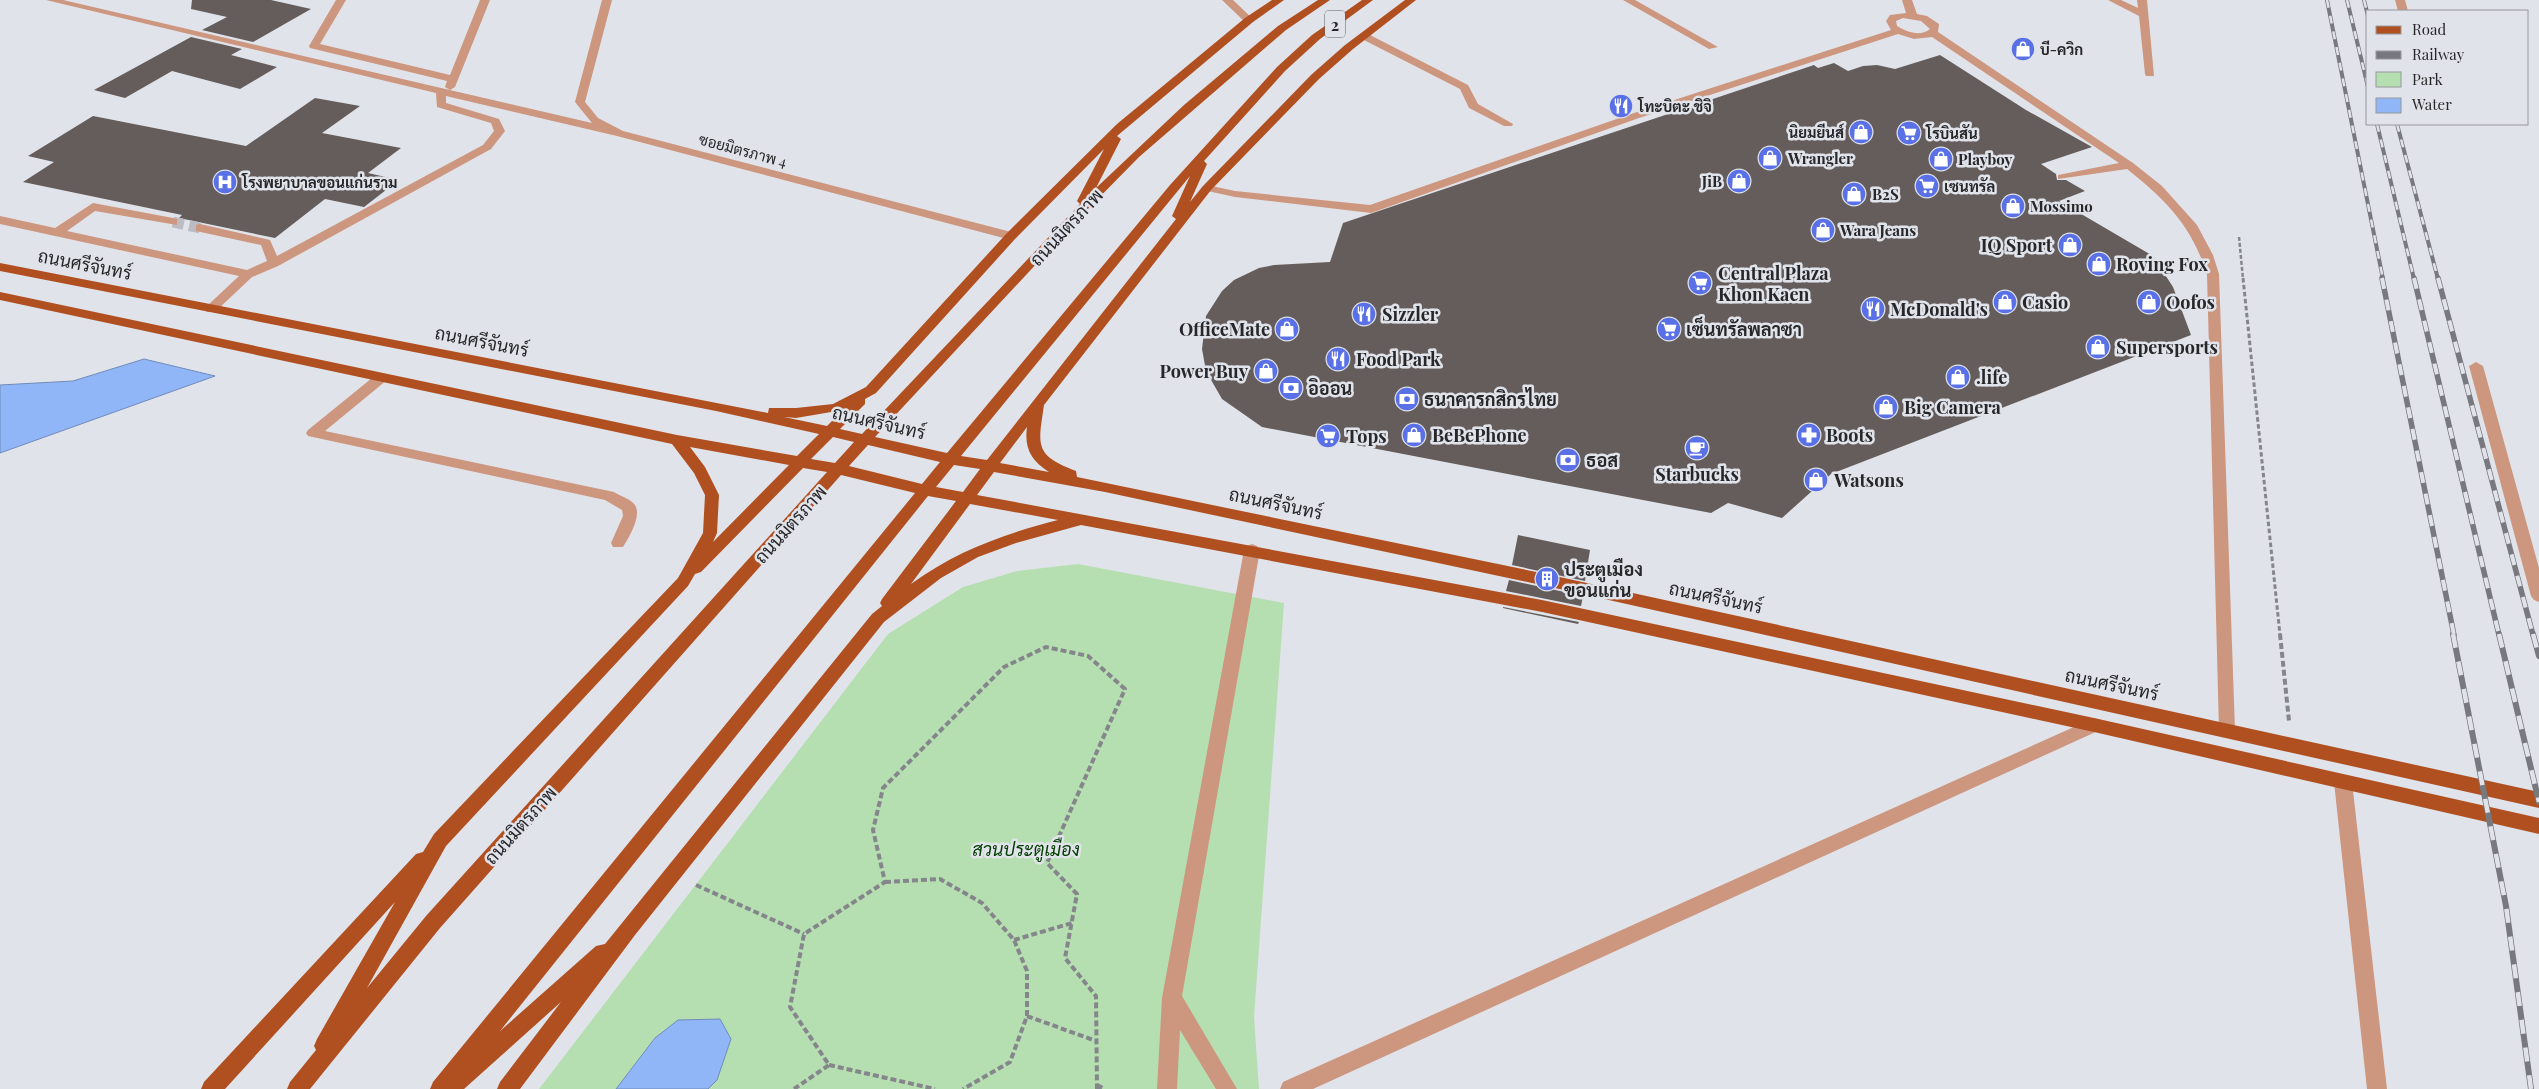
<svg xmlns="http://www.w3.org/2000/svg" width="2539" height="1089" viewBox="0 0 2539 1089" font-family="'Playfair Display',Sarabun,serif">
  <rect width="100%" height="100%" fill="#e1e3ea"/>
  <path fill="#b6dfb1" d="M1078,564l206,39 -30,414 5,72h-551l9,-9 -62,-42 -39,51h-77l349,-455 75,-47 54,-16z"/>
  <path fill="#90b6f7" stroke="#708bba" d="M144,359l71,17 -215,77v-68l73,-4z
    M720,1019l11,20 -14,41 -9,9h-92l39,-51 23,-18z"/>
  <path fill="#645d5b" d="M192,0h79l40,9 -58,33 -51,-12 25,-13 -36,-8z
    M191,37l51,12 -11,6 46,12 -37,22 -68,-18 -47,27 -31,-8z
    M1940,55l86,55 66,37 -51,17 15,10 1,6h9l19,11 -26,10 94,55 20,31 18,48 -360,139 -49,44 -54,-15 -17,10 -449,-86 -40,-28 -16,-28 -4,-22 4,-33 16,-25 12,-11 25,-12 15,-3 56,-3 13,-39 471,-158 4,3 16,-5 14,8 15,-5 14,-1 18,4z
    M315,98l45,8 -38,27 79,15 -33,25 31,7 -35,27 -39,-8 -50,39 -96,-20 3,-3 -159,-33 31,-20 -26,-6 65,-40 153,30z
    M1518,535l72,15 -5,31 -73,-16z
    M1509,580l74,16 -2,10 -75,-15z
    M1503,607l76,15 -1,2 -75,-16z"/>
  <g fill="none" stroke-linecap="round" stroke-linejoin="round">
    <path stroke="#bcbdc4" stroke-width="11" stroke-dasharray="11 5.5" stroke-linecap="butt" d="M173,222l27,6"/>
    <path stroke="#85868b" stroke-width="2.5" stroke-dasharray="4 2" stroke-linecap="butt" d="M2239,237l4,42"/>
    <path stroke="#85868b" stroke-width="3" stroke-dasharray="4.5 2.5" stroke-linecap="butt" d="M2243,278l37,357"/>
    <path stroke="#85868b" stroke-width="4" stroke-dasharray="6 3" stroke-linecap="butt" d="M2280,634l9,87
      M885,882l55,-3 42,24 32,37 13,31v45l-17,46 -47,27
      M696,885l108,49
      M1014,940l58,-17
      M1027,1016l69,25
      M829,1065l106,24
      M1097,1085l8,4
      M794,1089l35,-24 -39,-58 14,-73 81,-52 -12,-52 10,-42 121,-121 42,-20 42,9 37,33 -78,174 30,31 -12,64 31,38 1,93"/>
    <path fill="#cc967f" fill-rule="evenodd" d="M46,0h17l529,123 -17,-21 27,-102h10l-27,102 13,16 25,13 392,102 2,3 -6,4 -394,-104 -171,-40v7l53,16 6,12 -14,18 -213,117 -26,11 -37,35h-8l-2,-3 2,-3 32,-30 -239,-52v-8l55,12 38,-25 80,15 4,1v6l-82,-14 -28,20 180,39 20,-9 -6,-16 -65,-14v-6l4,-1 70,16 7,16 206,-111 11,-14 -3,-8 -54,-16 -1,-14z
      M336,0h10l-26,44 130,31 30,-75h10l-35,87 -5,3 -5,-3 2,-6 -137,-33 -1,-2z
      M1222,0h11l21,20 -9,2z
      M1623,0h12l83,47 -9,2z
      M1902,0h10l5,14 10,2 12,8 -1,8 195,131 29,23 35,39 16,30 6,19 16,456 -2,5 -6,2 -6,-2 -2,-5 -12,-456c-16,-49 -41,-74 -80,-105l-69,10v-4l61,-12 -187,-126 -18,2 -16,-5 -259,84 -268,95 -136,-16 -32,-7 -2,-2 6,-3 28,6 135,14 261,-91 260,-84 -5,-9 4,-6 16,-2zM1903,18l18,3 9,8c-10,8 -23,3 -33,-3l-1,-5z
      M2108,0h13l17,8 -1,-8h10l7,76h-8l-1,-2 -6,-58z
      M2395,0h10l3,11h-10z
      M1360,34h8l100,51 10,19 35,20 -1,2h-8l-35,-18 -9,-19 -100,-51z
      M2476,362l7,4 56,202v34l-5,-2 -3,-4 -62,-230z
      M382,373l7,4 -2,3 -62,51 289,61c6,4 17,7 21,13 7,11 -6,32 -12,42h-10l-2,-4 12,-27 -1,-6 -17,-10 -297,-64 -2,-3 2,-3 69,-56z
      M1252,544l5,2 3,4 -78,446 55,93h-21l-36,-59 -3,59h-20l5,-91 82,-448 3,-4z
      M2094,718l6,2 2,5 -2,5 -787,359h-33l3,-7z
      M2343,775l6,2 3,5 35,307h-20l-33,-307 3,-5z"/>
    <path fill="#b05021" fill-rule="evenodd" d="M1272,0h12l-31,22 -136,114 4,3 -25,49 88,-83 94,-79 40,-26h12l-44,30 -147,127 -58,59 -206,221 72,16 223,-268 107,-118 35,-32 50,-35h11l-53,39 -35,32 -81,90 3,3 -17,38 13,-16 108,-111 34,-30 60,-45h11l-63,49 -34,30 -108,111 -167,215c-6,41 -10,50 32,66l1,6 469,97 993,218v16l-993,-222 -441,-94 -111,-20 -17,23 565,105 552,118 445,100v16l-445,-102 -552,-120 -461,-87 -65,18 -38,14 -37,21 -57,44 -249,313 -115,154h-23l3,-7 61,-80 -97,87h-34l3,-7 482,-589 -74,-18 -401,453 -130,161h-23l3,-7 26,-32 -2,-4 3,-7 78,-137 -170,187h-24l3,-7 212,-228 7,-2 11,-18 244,-256 25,-45 2,-38 -11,-22 -22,-29 -672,-144v-8l677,143 120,21 22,-22 -103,-23 -716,-140v-8l768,150 1,-5h27l37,-4 33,-17 141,-154 110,-109 128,-106zM1104,149l-27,52 3,3 -218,230 -22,-5 25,-25v-5l11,-6 139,-154zM1190,176l-18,40 4,3 -189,241 -26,-4zM843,410l-16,16 -43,-9 12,1zM1027,427c-3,21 4,34 22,45l-49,-9zM833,437l21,5 -19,21 -24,-4zM868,445l72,17 -18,22 -73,-18zM690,447l99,18 -76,77 4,-9 2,-38 -14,-28zM954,465l26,4 -17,23 -27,-5zM803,468l24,4 -401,444 -59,72 79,-142 242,-260 7,-12 6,-2zM928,496l28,5 -74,98 -2,4 2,3 -10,8 -267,330 -9,2 -96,85zM970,504l88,16c-54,14 -102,31 -147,64z"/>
    <g stroke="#78797e" stroke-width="4">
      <path id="rail-far2" d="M2327,0l56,279
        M2347,0l21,87
        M2364,0l4,16
        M2377,124l37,155
        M2397,124l41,155"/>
    </g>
    <g stroke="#78797e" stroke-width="5.5">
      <path id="rail-far1" d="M2382,278l72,357
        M2414,278l85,357
        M2438,278l95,357"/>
    </g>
    <g stroke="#78797e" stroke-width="6">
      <path id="rail" d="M2453,634l53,272 25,183
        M2499,634l40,168
        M2533,634l6,22"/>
    </g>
    <use href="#rail-far2" stroke="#e1e3ea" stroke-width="2.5" stroke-dasharray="8" stroke-linecap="butt"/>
    <use href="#rail-far1" stroke="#e1e3ea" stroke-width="4" stroke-dasharray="11" stroke-linecap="butt"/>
    <use href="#rail" stroke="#e1e3ea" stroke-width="4.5" stroke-dasharray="14" stroke-linecap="butt"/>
  </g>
  <defs>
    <g id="shop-disc" transform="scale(1.25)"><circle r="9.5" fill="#5970e6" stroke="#e1e3ea"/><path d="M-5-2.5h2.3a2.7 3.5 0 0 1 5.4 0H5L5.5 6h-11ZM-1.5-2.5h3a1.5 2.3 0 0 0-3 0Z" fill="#fff"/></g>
    <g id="restaurant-disc" transform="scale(1.25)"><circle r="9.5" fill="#5970e6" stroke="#e1e3ea"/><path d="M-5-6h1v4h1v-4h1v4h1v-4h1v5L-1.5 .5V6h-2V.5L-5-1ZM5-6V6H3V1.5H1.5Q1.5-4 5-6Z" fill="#fff"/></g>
    <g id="supermarket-disc" transform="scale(1.25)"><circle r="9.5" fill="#5970e6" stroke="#e1e3ea"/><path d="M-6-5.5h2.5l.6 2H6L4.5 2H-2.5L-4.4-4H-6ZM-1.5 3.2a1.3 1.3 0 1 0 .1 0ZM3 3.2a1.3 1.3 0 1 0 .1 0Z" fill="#fff"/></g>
    <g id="hospital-disc" transform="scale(1.25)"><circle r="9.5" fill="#5970e6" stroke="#e1e3ea"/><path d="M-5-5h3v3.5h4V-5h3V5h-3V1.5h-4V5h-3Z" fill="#fff"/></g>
    <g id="bank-disc" transform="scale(1.25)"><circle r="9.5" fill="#5970e6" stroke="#e1e3ea"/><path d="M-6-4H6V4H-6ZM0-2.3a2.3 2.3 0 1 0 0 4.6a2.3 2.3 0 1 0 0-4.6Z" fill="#fff"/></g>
    <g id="pharmacy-disc" transform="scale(1.25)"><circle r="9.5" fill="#5970e6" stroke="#e1e3ea"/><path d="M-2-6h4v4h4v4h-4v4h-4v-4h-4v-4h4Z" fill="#fff"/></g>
    <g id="cafe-disc" transform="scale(1.25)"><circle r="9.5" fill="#5970e6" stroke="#e1e3ea"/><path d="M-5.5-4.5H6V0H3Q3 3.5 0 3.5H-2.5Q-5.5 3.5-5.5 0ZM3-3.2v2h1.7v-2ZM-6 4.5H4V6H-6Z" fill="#fff"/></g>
    <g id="building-disc" transform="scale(1.25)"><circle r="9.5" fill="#5970e6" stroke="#e1e3ea"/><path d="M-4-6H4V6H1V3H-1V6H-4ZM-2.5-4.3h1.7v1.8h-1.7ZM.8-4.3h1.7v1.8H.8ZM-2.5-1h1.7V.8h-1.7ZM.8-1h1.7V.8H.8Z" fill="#fff"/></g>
  </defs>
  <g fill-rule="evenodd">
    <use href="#shop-disc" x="2023" y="49"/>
    <use href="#restaurant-disc" x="1621" y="106"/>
    <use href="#shop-disc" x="1861" y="132"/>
    <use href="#supermarket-disc" x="1909" y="133"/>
    <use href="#shop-disc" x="1770" y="158"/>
    <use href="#shop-disc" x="1941" y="159"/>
    <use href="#shop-disc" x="1739" y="181"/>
    <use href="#hospital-disc" x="225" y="182"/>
    <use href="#supermarket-disc" x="1927" y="186"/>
    <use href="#shop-disc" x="1854" y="194"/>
    <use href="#shop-disc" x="2013" y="206"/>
    <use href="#shop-disc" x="1823" y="230"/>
    <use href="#shop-disc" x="2070" y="245"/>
    <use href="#shop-disc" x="2099" y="264"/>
    <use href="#supermarket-disc" x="1700" y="283"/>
    <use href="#shop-disc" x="2005" y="302"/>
    <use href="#shop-disc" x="2149" y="302"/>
    <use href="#restaurant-disc" x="1873" y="309"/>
    <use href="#restaurant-disc" x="1364" y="314"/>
    <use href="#shop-disc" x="1287" y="329"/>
    <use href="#supermarket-disc" x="1669" y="329"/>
    <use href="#shop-disc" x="2098" y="347"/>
    <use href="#restaurant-disc" x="1338" y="359"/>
    <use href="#shop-disc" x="1266" y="371"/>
    <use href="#shop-disc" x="1958" y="377"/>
    <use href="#bank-disc" x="1291" y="388"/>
    <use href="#bank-disc" x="1407" y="399"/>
    <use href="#shop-disc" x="1886" y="407"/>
    <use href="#shop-disc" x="1414" y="435"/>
    <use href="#pharmacy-disc" x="1809" y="435"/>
    <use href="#supermarket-disc" x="1328" y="436"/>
    <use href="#cafe-disc" x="1697" y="448"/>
    <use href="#bank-disc" x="1568" y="460"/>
    <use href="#shop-disc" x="1816" y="480"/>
    <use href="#building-disc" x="1547" y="579"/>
  </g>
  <g text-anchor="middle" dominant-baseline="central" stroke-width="5" stroke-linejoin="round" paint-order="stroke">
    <g font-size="15" font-weight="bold" fill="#27272a" stroke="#e1e3ea" text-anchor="start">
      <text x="2040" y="49">บี-ควิก</text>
      <text x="1638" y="106">โทะบิตะ ชิจิ</text>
      <text x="1844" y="132" text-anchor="end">นิยมยีนส์</text>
      <text x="1926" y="133">โรบินสัน</text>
      <text x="1788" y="158">Wrangler</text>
      <text x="1958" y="159">Playboy</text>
      <text x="1722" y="181" text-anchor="end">JiB</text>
      <text x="242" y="182">โรงพยาบาลขอนแก่นราม</text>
      <text x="1944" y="186">เซนทรัล</text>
      <text x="1872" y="194">B2S</text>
      <text x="2030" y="206">Mossimo</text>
      <text x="1840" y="230">Wara Jeans</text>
    </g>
    <g font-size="15" fill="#27272a" stroke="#e1e3ea">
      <text transform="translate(743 150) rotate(15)">ซอยมิตรภาพ 4</text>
    </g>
    <rect fill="#e1e3ea" stroke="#5f5f64" stroke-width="1" x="1325" y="10.5" width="20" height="27" rx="4"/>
    <g font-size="16" font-weight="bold" fill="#27272a">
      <text x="1335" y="24">2</text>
    </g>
    <g font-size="18" fill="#27272a" stroke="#e1e3ea">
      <text transform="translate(1066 227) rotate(-47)">ถนนมิตรภาพ</text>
      <text transform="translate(85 264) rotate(11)">ถนนศรีจันทร์</text>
      <text transform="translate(482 341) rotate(11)">ถนนศรีจันทร์</text>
      <text transform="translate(879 422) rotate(13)">ถนนศรีจันทร์</text>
      <text transform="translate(1276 503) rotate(12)">ถนนศรีจันทร์</text>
      <text transform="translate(790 524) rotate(-48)">ถนนมิตรภาพ</text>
      <text transform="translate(1716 597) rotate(12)">ถนนศรีจันทร์</text>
      <text transform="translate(2112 684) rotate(12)">ถนนศรีจันทร์</text>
      <text transform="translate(520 825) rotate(-48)">ถนนมิตรภาพ</text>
    </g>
    <g font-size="18" font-weight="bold" fill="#27272a" stroke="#e1e3ea" text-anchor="start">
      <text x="2052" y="245" text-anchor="end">IQ Sport</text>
      <text x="2116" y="264">Roving Fox</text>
      <text x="1718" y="273">Central Plaza<tspan x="1718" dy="21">Khon Kaen</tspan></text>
      <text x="2022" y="302">Casio</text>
      <text x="2166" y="302">Oofos</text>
      <text x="1890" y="309">McDonald's</text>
      <text x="1382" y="314">Sizzler</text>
      <text x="1270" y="329" text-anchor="end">OfficeMate</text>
      <text x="1686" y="329">เซ็นทรัลพลาซา</text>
      <text x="2116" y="347">Supersports</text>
      <text x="1356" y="359">Food Park</text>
      <text x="1248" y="371" text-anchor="end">Power Buy</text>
      <text x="1976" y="377">.life</text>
      <text x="1308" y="388">อิออน</text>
      <text x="1424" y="399">ธนาคารกสิกรไทย</text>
      <text x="1904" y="407">Big Camera</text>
      <text x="1432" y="435">BeBePhone</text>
      <text x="1826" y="435">Boots</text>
      <text x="1346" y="436">Tops</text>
      <text x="1586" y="460">ธอส</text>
      <text x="1697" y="474" text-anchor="middle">Starbucks</text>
      <text x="1834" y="480">Watsons</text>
      <text x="1564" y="569">ประตูเมือง<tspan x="1564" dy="21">ขอนแก่น</tspan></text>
    </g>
    <g font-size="18" font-style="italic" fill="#044002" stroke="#e1e3ea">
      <text x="1026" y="849">สวนประตูเมือง</text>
    </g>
  </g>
  <rect x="2366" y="10" width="162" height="115" fill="#e1e3ea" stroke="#97989d"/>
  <rect x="2376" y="26" width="25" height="8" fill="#b05021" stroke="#97989d"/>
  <text x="2412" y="35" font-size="15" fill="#27272a">Road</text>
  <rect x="2376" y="51" width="25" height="8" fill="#78797e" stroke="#97989d"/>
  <text x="2412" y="60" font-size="15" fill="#27272a">Railway</text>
  <rect x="2376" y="72" width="25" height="15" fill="#b6dfb1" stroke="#97989d"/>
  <text x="2412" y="85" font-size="15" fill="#27272a">Park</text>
  <rect x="2376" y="98" width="25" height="15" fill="#90b6f7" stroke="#97989d"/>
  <text x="2412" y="110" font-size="15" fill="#27272a">Water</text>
</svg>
